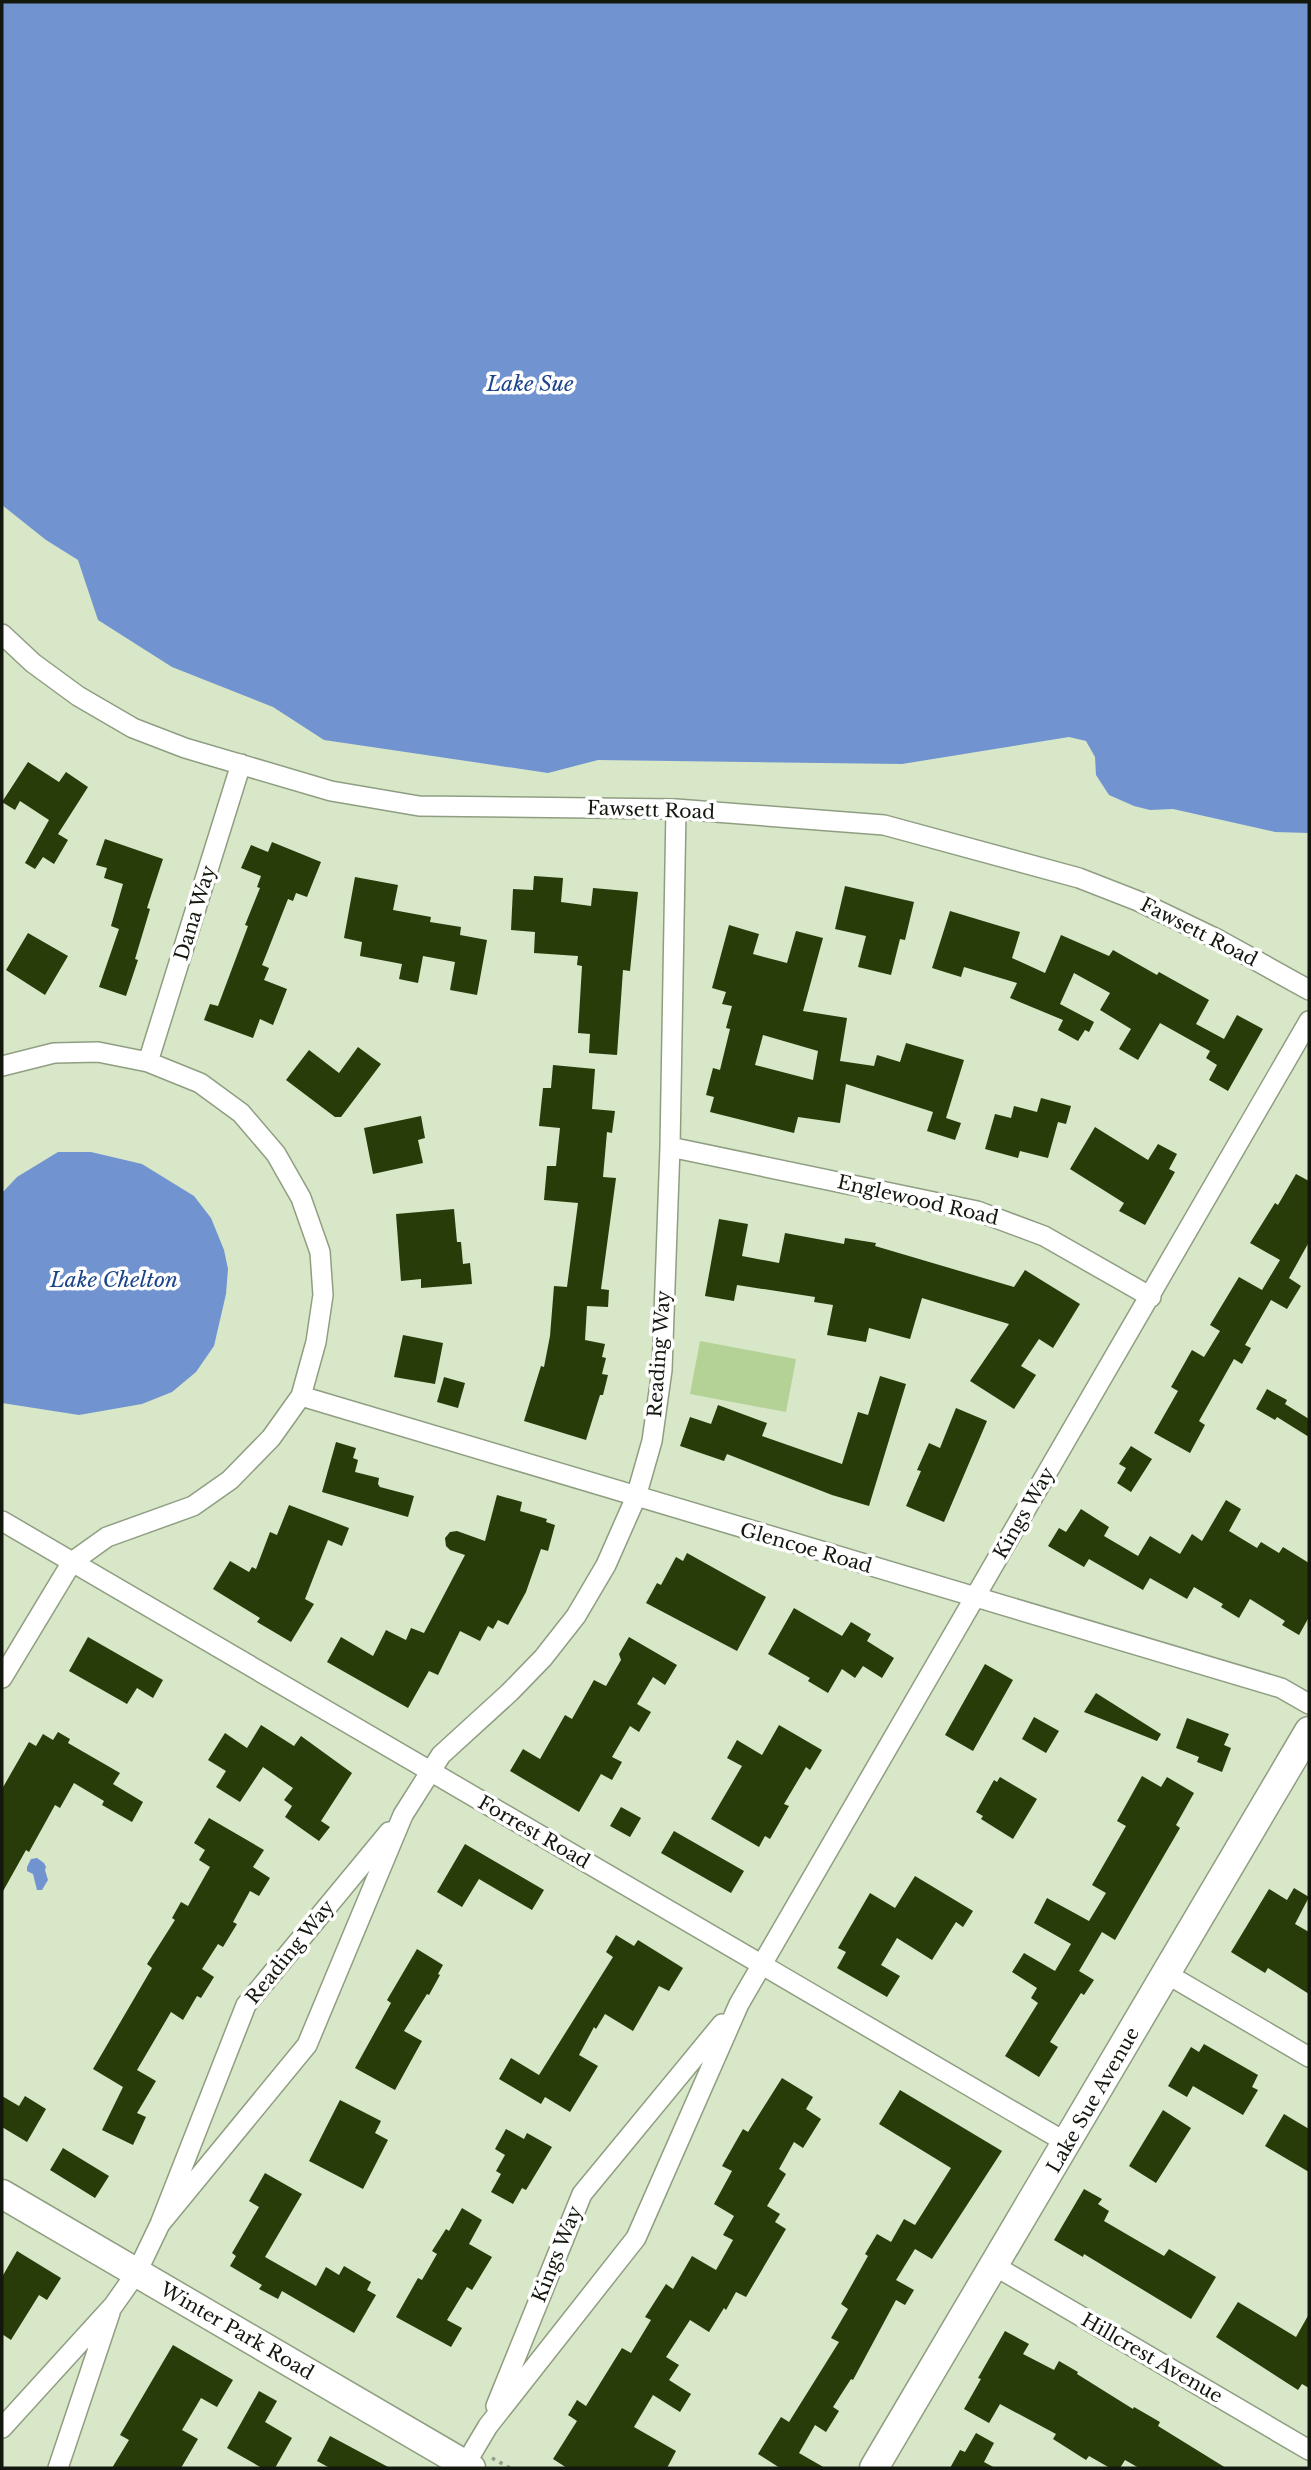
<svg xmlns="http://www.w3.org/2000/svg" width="1311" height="2470" viewBox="0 0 1311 2470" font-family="'Libre Baskerville',serif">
  <rect width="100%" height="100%" fill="#d7e7c8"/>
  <path fill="#b4d296" d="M700,1341l96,18 -10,53 -96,-18z"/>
  <path fill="#7194d0" d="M2,2h1307v831l-34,-1 -102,-23 -23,1 -16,-4 -25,-11 -13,-20 -1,-18 -9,-16 -17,-4 -167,27 -304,-4 -50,13 -224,-33 -51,-33 -101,-40 -74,-47 -20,-60 -32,-20 -44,-35z
    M58,1152h33l51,12 52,32 17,22 13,32 4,19 -2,25 -12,52 -18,26 -24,20 -30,12 -63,11 -77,-12v-210l15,-16z
    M37,1858l7,5 2,4 -1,3 3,10 -6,10h-5l-4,-16 -6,-3v-4l4,-8z"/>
  <path fill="#273c09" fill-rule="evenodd" d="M28,762l31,20 7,-10 22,15 -30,47 10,6 -14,24 -11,-7 -8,12 -10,-6 24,-43 -29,-19 -5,9 -13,-8z
    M105,839l58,20 -16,49 3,1 -15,50 3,1 -12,36 -27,-9 20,-58 -8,-3 12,-42 -19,-6 3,-10 -11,-3z
    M272,842l49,20 -14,35 -11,-4 -3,8 -5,-2 -20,51 -6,15 7,3 -5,12 23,9 -14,36 -13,-6 -7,19 -49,-18 6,-16 8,2 30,-80 -3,-1 15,-37 -3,-1 4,-11 -20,-8 10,-23 17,7z
    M534,876l29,2 -2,24 30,4 2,-18 45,4 -8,79 -7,-1 -6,85 -28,-2 1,-19 -12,-1 4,-67 -5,-1 1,-9 -44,-3 1,-21 -24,-2 2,-41 20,1z
    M355,877l43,8 -5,25 38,7 -1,5 31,5 -1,8 27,5 -10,55 -27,-5 5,-28 -32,-6 -5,27 -19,-4 3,-15 -42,-8 2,-14 -18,-4z
    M845,886l69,16 -9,38 -5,-1 -9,36 -33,-8 8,-31 -31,-7z
    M950,911l70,21 -8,26 33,15 16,-38 48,21 4,-6 44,25 2,-3 50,28 -13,24 28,15 13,-24 26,14 -35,62 -19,-11 8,-15 -11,-7 4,-7 -50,-28 -22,37 -19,-11 12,-20 -31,-19 10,-17 -36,-20 -14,31 34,18 -5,10 -4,-2 -7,11 -20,-11 5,-10 -53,-22 7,-15 -53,-16 -3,10 -29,-9z
    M729,925l30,9 -6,20 34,9 9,-32 27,7 -20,73 44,7 -7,43 34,5 3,-11 23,7 6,-19 58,17 -18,58 15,5 -6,17 -28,-9 6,-19 -87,-28 -6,39 -42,-6 -4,16 -84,-21 4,-15 -8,-2 7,-27 7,2 10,-41 -4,-1 6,-22 -10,-2 4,-12 -14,-4zM763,1035l55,16 -5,29 -58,-15z
    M28,933l40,23 -23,39 -39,-25z
    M358,1047l23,17 -40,53h-6l-49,-37 23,-30 30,23z
    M553,1065l42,4 -3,40 23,2 -3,22 -5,-1 -4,45 13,1 -15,111 8,1 -1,17 -21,-1 -2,34 20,4 -3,13 4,1 -4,16 6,1 -5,20h-3l-14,45 -62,-19 17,-55 3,1 6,-31 4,-50 13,1 11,-84 -34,-3 3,-34h9l4,-38 -21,-2 4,-38h8z
    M1041,1098l30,8 -5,18 -8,-2 -10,36 -28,-7 -2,7 -33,-9 10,-35 16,4 3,-12 23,6z
    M421,1116l4,22 -7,2 5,23 -50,11 -9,-46z
    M1095,1127l53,33 10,-16 19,10 -8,15 6,3 -30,53 -26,-14 5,-8 -54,-34z
    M1296,1174l13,7v61l-20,36 12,8 -14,23 -16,-9 -26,45 6,3 -9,16 -8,-5 -35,62 6,4 -15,28 -36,-20 24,-42 -7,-4 21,-37 12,7 16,-26 -10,-6 29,-48 23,13 18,-30 -30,-17 25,-40 3,2z
    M454,1209l3,33h4l2,22 7,-1 2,21 -51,4v-9l-20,2 -5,-67z
    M719,1219l29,5 -6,32 37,7 6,-30 59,11 1,-6 31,5 -1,3 139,41 11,-17 55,34 -27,44 -14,-9 -18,27 15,9 -22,34 -44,-28 39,-57 -87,-26 -12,41 -41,-11 -3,14 -39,-7 6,-30 -19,-3 1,-5 -78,-12 -3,16 -29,-5z
    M403,1335l40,8 -8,41 -41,-7z
    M880,1376l26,8 -37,122 -37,-11 -105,-41 -3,7 -44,-15 10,-29 21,7 7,-19 49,18 -5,13 80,28 16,-52 10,3z
    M444,1377l21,6 -7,25 -21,-6z
    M1267,1389l20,11 -2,4 24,15v18l-32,-20 -2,3 -19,-11z
    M956,1408l31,13 -43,101 -38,-16 15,-35 -4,-1 12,-27 11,5z
    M336,1442l20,6 -3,10 5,2 -3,12 24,6 -1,6 2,3 34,9 -6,21 -86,-25z
    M1131,1446l21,13 -21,33 -14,-9 9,-15 -7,-4z
    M497,1495l25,7 -2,9 27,8 -1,3 9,3 -7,26 -7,-2 -15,43 -18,33 -10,-5 -5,9 -5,-3 -8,15 -20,-10 -22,44 -9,-4 -21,37 -81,-46 14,-25 32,19 13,-26 20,10 5,-12 13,5 41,-78 -15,-5 -4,-4 -1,-8 5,-6 7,-1 28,10z
    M1226,1500l15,9 -12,22 28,17 4,-6 18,11 4,-6 26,16v54l-10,18 -17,-10 3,-4 -35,-22 -11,19 -18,-11 2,-3 -29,-17 -7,12 -37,-21 -7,12 -54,-31 -5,8 -36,-21 11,-18 7,4 15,-23 28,18 -5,9 34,20 12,-20 30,18 12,-20 10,7z
    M289,1505l60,23 -7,18 -14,-6 -23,59 9,5 -23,38 -34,-20 3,-4 -47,-29 17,-28 19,11 3,-5 4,2 14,-37 7,3z
    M687,1553l79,44 -29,54 -91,-48 11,-20 4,2 15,-28 7,4z
    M794,1608l48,28 9,-14 20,12 -4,7 27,17 -12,20 -19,-12 -8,12 -13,-9 -14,24 -20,-12 2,-3 -42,-24z
    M88,1637l75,43 -10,18 -16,-10 -10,16 -58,-33z
    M629,1637l48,28 -12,20 -12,-8 -16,27 14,8 -12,20 -9,-6 -18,31 10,5 -10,18 -11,-6 -22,38 -69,-41 13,-22 17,10 25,-44 7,4 22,-39 12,6 15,-26 -2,-6z
    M985,1664l28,16 -40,71 -28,-16z
    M1096,1693l65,41 -4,7 -73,-29z
    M1034,1717l25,14 -13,22 -24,-14z
    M1187,1718l42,16 -5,11 7,3 -9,24 -25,-10 2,-5 -23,-9z
    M261,1725l33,21 7,-10 51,37 -31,48 9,6 -11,14 -34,-24 7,-11 -8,-6 9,-12 -30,-21 -23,35 -24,-15 10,-16 -18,-11 17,-27 22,15z
    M779,1725l43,25 -12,20 -4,-3 -22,37 5,2 -19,33 -5,-3 -6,11 -48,-28 31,-53 -15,-8 10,-18 25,15z
    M58,1732l12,7 -2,4 52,30 -7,11 30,18 -11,20 -30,-17 2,-4 -30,-18 -14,25 -5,-3 -26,47 -3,-2 -24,43v-104l27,-47 7,4 7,-12 10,6z
    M1142,1776l19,11 6,-10 27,16 -18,32 4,3 -65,112 -13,-8 -23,39 15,9 -10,15 -3,-2 -31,49 8,5 -19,30 -34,-21 33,-53 -7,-5 6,-10 -25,-16 12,-19 31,18 16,-27 -37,-21 13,-25 42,23 17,-28 -14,-8 34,-59 -9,-5z
    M1000,1777l37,22 -24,40 -32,-20 2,-3 -7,-4 18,-32 3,2z
    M621,1807l20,11 -11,19 -20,-11z
    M209,1818l55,32 -11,17 17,11 -11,18 -9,-5 -17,31 4,2 -14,23 -5,-3 -16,25 12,8 -13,21 -4,-2 -14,24 -12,-8 -34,58 19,11 -19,32 9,4 -13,28 -31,-15 21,-43 -30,-18 59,-101 -5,-4 28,-44 -3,-2 9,-16 7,4 22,-39 -11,-7 6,-10 -11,-7z
    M674,1831l70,40 -13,22 -70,-40z
    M465,1844l79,46 -12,20 -53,-31 -17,28 -25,-15z
    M915,1876l58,35 -10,16 -7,-5 -24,38 -35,-22 -16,27 19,11 -13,21 -50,-29 9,-16 -8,-4 32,-55 25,15z
    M1294,1888l15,9 -14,27 14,8v62l-41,-26 -3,5 -34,-21 38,-63 18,11z
    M616,1935l18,11 4,-6 45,28 -14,23 -10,-5 -26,45 -28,-17 -9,15 -2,-2 -15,28 19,11 -28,46 -25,-15 -4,7 -42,-25 12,-21 28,17 74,-118 -7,-5z
    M417,1949l26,16 -5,9 2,1 -11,20 -2,-1 -23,37 18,10 -27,49 -40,-22 36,-65 -4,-3z
    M1204,2044l54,31 -6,12 6,3 -15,25 -50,-29 -6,11 -19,-11 23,-39 8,5z
    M782,2078l31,19 -7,12 15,10 -18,29 -9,-6 -15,27 7,5 -19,32 13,8 -5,8 11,7 -40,68 -10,-5 -10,18 -2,-2 -15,24 -19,-12 -24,37 13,8 -10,15 22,14 -11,18 -27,-17 -19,32 42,24 -9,17h-100l-14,-9 24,-38 -9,-6 9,-15 9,6 36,-58 9,5 20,-33 -6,-3 21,-33 7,5 19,-33 24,14 17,-30 -10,-5 11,-19 -20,-12 18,-33 -10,-5 21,-37 5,3z
    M900,2090l102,61 -70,108 -17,-10 -19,31 18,10 -9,15 -9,-5 -43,80 -2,-1 -18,28 6,4 -13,21 -11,-7 -16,28 26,15h-45l-22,-14 23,-37 8,5 50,-80 -8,-4 17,-29 -7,-5 27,-48 -3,-2 12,-20 14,8 13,-23 11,6 36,-57 -72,-44z
    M2,2096l17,10 6,-10 21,13 -19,33 -25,-15z
    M340,2100l41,21 -6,12 13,7 -25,49 -54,-28z
    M1163,2110l28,18 -35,55 -27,-17z
    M1284,2114l25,15v43l-44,-26z
    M506,2129l18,10 3,-6 25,14 -26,43 -4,-2 -9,16 -22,-12 10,-18 -5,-3 9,-16 -10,-6z
    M63,2148l46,28 -14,22 -45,-28z
    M265,2173l37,21 -37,63 51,29 10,-19 13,8 5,-9 27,16 -4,8 9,5 -22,38 -72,-42 -4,8 -19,-10 3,-4 -32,-19 6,-10 -4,-3 27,-46 -10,-6z
    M1084,2189l18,10 -4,5 11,7 -5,10 60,35 5,-7 47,28 -25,42 -107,-65 -1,3 -29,-17z
    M462,2208l20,12 -13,24 23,13 -20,33 -5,-3 -20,33 15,8 -11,19 -55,-30 22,-39 4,2 15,-26 -5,-3 14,-22 3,2z
    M17,2251l44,27 -14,22 -8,-5 -28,45 -9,-6v-57z
    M1238,2302l58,35 13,-23v74l-7,-4 -4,6 -82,-53z
    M1005,2331l24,13 -6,10 31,16 5,-9 19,11 -1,2 56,35 1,-2 26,15 -2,4 68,42h-87l-14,-8 -5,8h-10l-21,-12 -3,4 -33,-21 3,-5 -56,-30 -11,19 -25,-14 17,-30 -3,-1z
    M173,2345l60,35 -16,27 -16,-9 -19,32 16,9 -17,29h-69l17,-28 -9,-5z
    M259,2391l18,10 -12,21 27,16 -17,30h-13l-35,-20z
    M976,2433l18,10 -10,19 11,6h-45l10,-18 5,2z
    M330,2436l60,32h-60l-13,-7z"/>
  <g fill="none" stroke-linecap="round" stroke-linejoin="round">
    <g stroke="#8f9e81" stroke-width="22">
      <path id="street" d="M2,634l31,29 45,33 55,32 52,20 146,43 88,15 257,3 208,16 195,53 59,23 81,39 90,50
        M148,1062l93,-298
        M2,1066l52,-13 44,-1 50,10 52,21 41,30 35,41 25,44 19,54 3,43 -7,47 -15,54 -30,42 -41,42 -37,26 -86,31 -35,25 -70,116
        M670,1147l307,64 67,25 107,61
        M301,1396l980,292 28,16
        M2,1521l1065,622
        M1167,1974l142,83
        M160,2224l147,-179 96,-230 38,-60 69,-63 33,-34 33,-42 30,-51 30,-68 16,-56 10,-71 8,-223 6,-338
        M995,2266l314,184
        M496,2406l86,-212 140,-170
        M2,2428l111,-122 24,-34 23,-48 86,-219 143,-173
        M58,2468l52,-155
        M463,2468l25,-42 148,-188 103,-234 570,-983"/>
    </g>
    <g stroke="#8f9e81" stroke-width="31">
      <path id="secondary" d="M2,2194l469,274
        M874,2468l435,-737"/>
    </g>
    <path stroke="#919d86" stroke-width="3.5" stroke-dasharray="3.5 5" stroke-linecap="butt" d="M492,2458l18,10"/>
    <use href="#street" stroke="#fff" stroke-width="19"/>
    <use href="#secondary" stroke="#fff" stroke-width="28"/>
  </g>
  <g text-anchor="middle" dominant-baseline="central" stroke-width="7" stroke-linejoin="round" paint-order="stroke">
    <g font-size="19" fill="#13180e" stroke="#fff">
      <text transform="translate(651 810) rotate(2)">Fawsett Road</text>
      <text transform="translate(195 913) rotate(-73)">Dana Way</text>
      <text transform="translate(1199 932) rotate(27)">Fawsett Road</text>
      <text transform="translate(918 1200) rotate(13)">Englewood Road</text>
      <text transform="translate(659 1354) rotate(-86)">Reading Way</text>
      <text transform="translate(1024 1513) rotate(-60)">Kings Way</text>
      <text transform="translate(806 1548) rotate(16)">Glencoe Road</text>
      <text transform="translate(534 1832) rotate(30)">Forrest Road</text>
      <text transform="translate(290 1952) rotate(-51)">Reading Way</text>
      <text transform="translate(1093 2100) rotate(-60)">Lake Sue Avenue</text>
      <text transform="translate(557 2254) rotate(-68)">Kings Way</text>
      <text transform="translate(237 2331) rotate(30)">Winter Park Road</text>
      <text transform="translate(1152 2358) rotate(30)">Hillcrest Avenue</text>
    </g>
    <g font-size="21" font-style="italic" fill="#1b448b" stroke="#fff">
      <text x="530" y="384">Lake Sue</text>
      <text x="114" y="1280">Lake Chelton</text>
    </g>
  </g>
  <rect width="1311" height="2470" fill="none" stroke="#13180e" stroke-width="7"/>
</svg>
